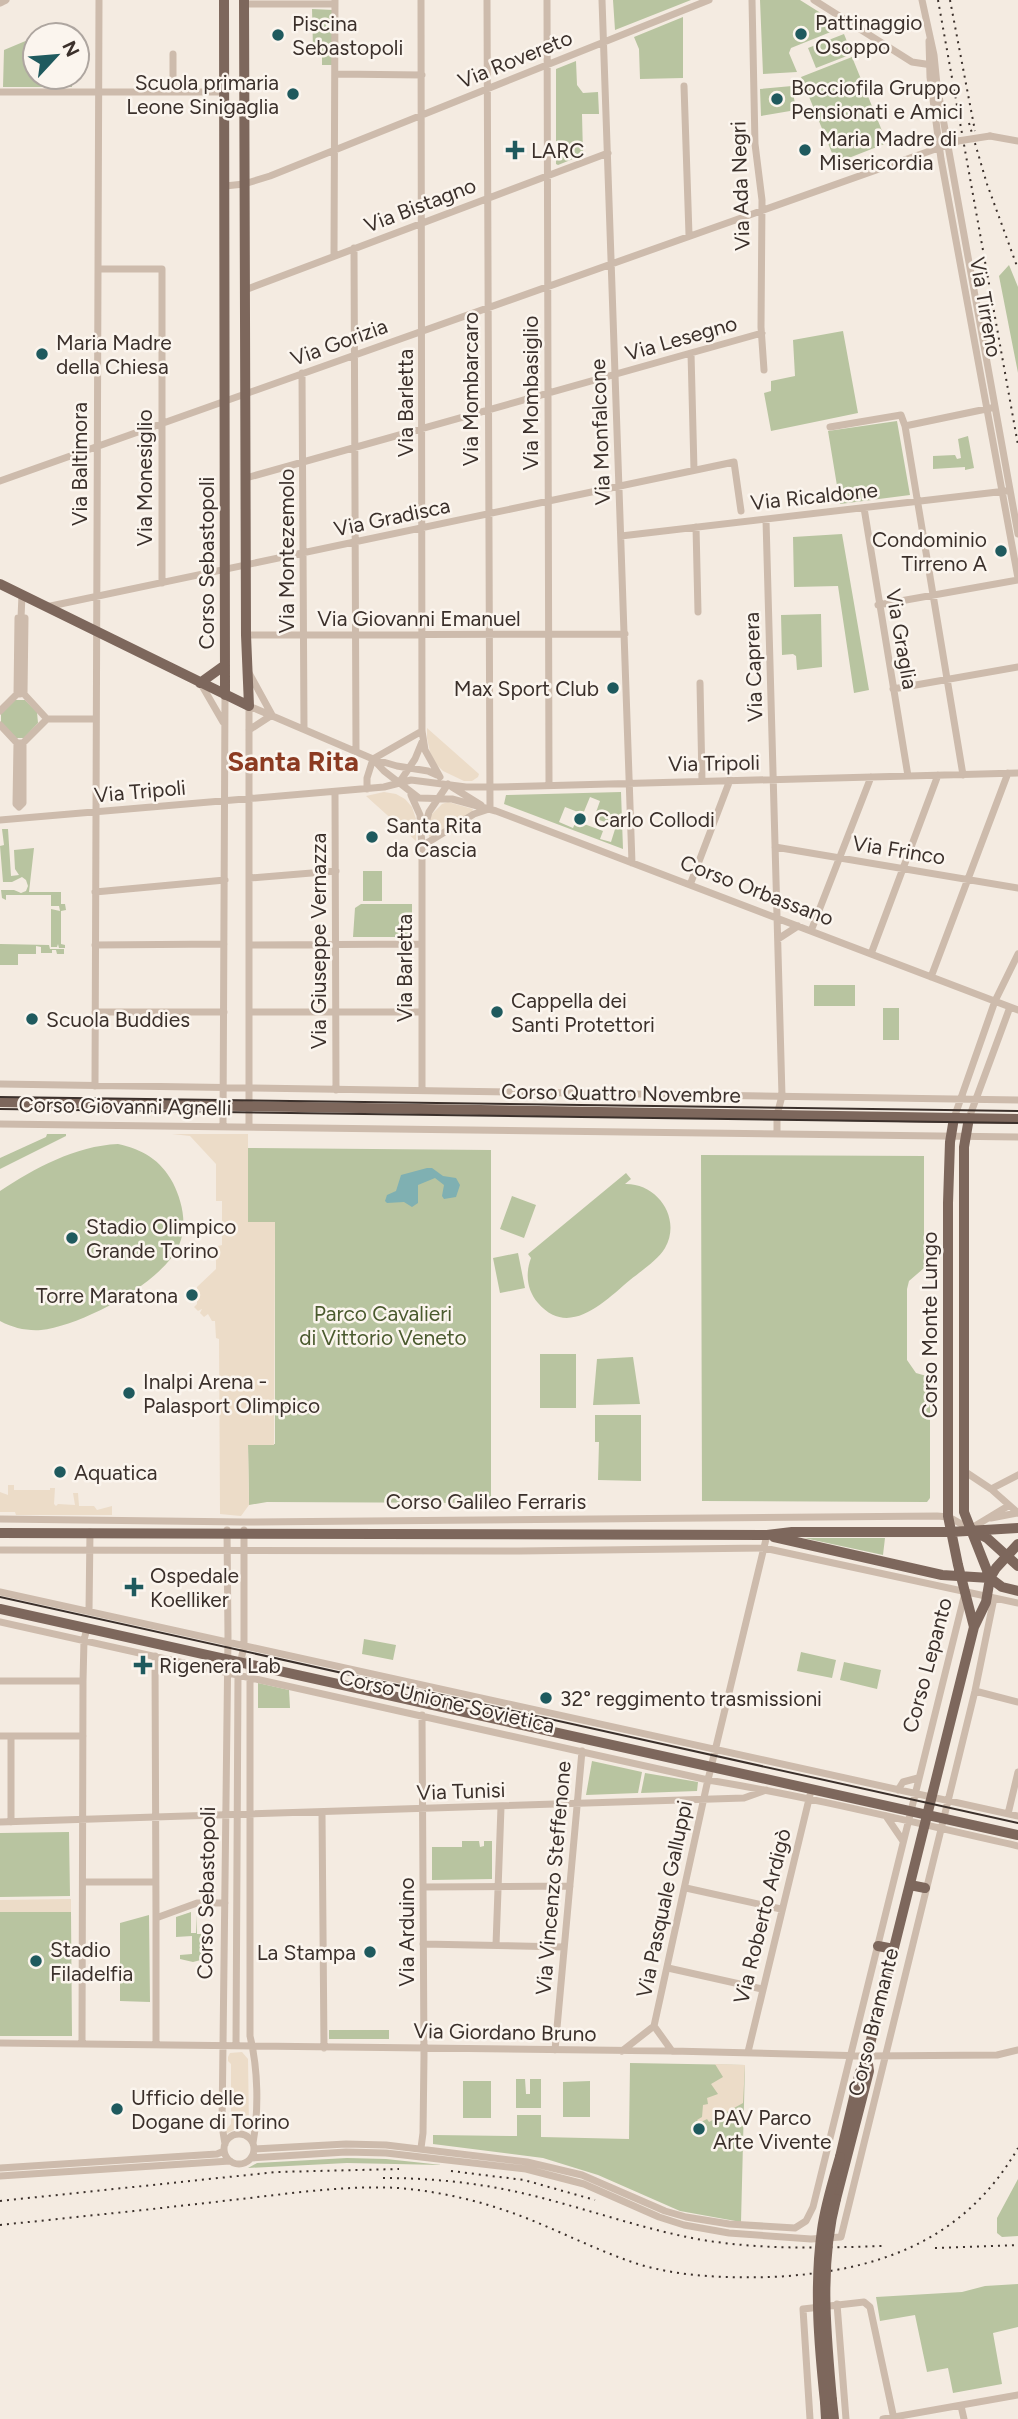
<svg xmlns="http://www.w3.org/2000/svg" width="1018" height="2419" viewBox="0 0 1018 2419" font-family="Figtree,sans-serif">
  <rect width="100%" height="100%" fill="#f4ebe1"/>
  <path fill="#b8c4a0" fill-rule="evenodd" d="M613,0h78l-76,30z
    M760,0h40l43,27 -52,21 -2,5 8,19 -34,2z
    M312,9l21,1v55h-11v-16h-9z
    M683,17v61l-43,1 -1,-30 -5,-12z
    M844,34l8,20 -36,14 -8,-20z
    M35,37v40h37v10h-69l1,-37z
    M852,57l35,86 -51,20 -35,-86z
    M576,61l1,24 6,8 15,-1 1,22h-17l1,41 -25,10 -2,-1v-95z
    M792,86l4,24 -35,6 -1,-27z
    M1009,265l9,22v86l-19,-97z
    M843,331l15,82 -87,18 -7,-38 7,-2v-10l24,-5 -2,-36z
    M897,421l13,74 -70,9 -12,-73z
    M968,436l6,32 -9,2v-3l-32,2v-13l22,-1 2,4 4,-1 -3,-19z
    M842,534l27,156 -15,3 -16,-107 -44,1 -1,-50z
    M821,614l1,53 -25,3 -1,-14 -3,-2 -11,1 -1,-40z
    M15,700h10l12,12 1,11 -14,15h-8l-15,-16v-9z
    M621,792l2,57 -119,-45 2,-9zM590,797l10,4 -6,17 22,8 -5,16 -11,-3 3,-8 -27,-10 -3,7 -14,-6 6,-15 18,7z
    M2,829h6l3,47 8,-1 -4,-6 -1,-19 20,-2 -5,44h32v12h4l1,6 -5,1v33l4,1v3h-6l-1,-4 -1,3h-6v-38l9,2 -1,-5h-8v-11h-45v5l-4,-2 -1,-8h13l7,3 5,-2 2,-5 -2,-6 -4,-3 -10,5h-9l-3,-36 4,-1z
    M363,871h19v30h-19z
    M361,904h51v33h-59l2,-29z
    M0,944l49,1 1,4h14v5h-7l-1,-4h-4v3h-11v-6l-5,-1v8h-18v11h-18z
    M814,985h41v21h-41z
    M883,1008h16v32h-16z
    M47,1134h19v2l-66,33v-11l46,-21z
    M118,1144c24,5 43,16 55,39 9,18 15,42 6,62 -15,37 -98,81 -138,85 -14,1 -28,-2 -41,-9v-130c35,-23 75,-45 118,-47z
    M248,1148l243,2v351l-4,2 -220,-1 -18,3 -1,-60 27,-1v-221l-27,-1z
    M701,1155l223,1v112l-15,13 -2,8v71l9,13 14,4v121l-3,4 -225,-1z
    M626,1173l5,6 -6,5c32,-1 57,34 40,64 -8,13 -24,23 -35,32 -25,21 -61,59 -92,23 -11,-13 -13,-29 -7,-45l-3,-4z
    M512,1196l24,9 -12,33 -24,-9z
    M518,1253l7,35 -25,5 -7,-35z
    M540,1354h36v54h-36z
    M633,1357l7,47 -47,1 4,-46z
    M595,1415h46v66l-43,-1 1,-38h-4z
    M804,1538h81l-2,17z
    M364,1639l32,6 -3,15 -31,-6z
    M801,1652l35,8 -4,18 -35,-7z
    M844,1662l37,8 -4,19 -37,-9z
    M258,1683l31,7 1,18h-32z
    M592,1761l50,11 -4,21 -52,2z
    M645,1773l53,9 -1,9 -56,2z
    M69,1832l1,64 -70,1v-64z
    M462,1841h17l1,6 4,-1v-5h8v38l-60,1v-33h30z
    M0,1912h71l1,124h-72z
    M191,1912v21h5l1,-18v19h4v26l-8,2 -13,-3v-4l12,-1v-18l-16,1v-20z
    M149,1915l1,87 -30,-1v-78z
    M329,2030h60v9h-60z
    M630,2063l115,2 -4,157 -61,-11 -82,-36 -55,-17 -110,-14v-9l84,1v-21h24v22l88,2z
    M516,2079h9l1,15h4v-15h11v29h-25z
    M463,2081h28v37h-28z
    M590,2081v36h-27v-35z
    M347,2158l39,1 56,6 -95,-2 -99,5 9,-5z
    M1018,2179v57l-16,1 -5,-4v-15z
    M1018,2284v43l-25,6 9,51 -49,9 -5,-25 -21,4 -12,-57 -35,6 -4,-24 86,-5 23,-6z"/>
  <path fill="#ecdcc8" d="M427,728l52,46 -1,3 -6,4h-8l-21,-10 -8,-8 -5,-11 -3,-14z
    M384,792l12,2 9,5 7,8 4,12v22l-50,-45z
    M448,802l25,7 -1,3 -42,29 -3,-15 3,-10 12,-12z
    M172,1134h76v88h27l-1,223h-26l1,60 -8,11 -21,-2 -1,-175 -3,-1 -1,-17h-3l-4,-7 -4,3 -4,-4 2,-4 -4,2 -4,-4 3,-3v-17l19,-18v-19h2v-4l4,-1v-44h-6v-37l-26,-28z
    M8,1485h6v5h36v-2h5l-1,16 2,2 2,-2 17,1 -2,-12h5l1,13h15l3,4 15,-4v9h-96l-1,-3h-15v-20l8,3z
    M71,1899v13h-71v-12z
    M242,2052l6,7 1,67 -1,5 -11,-3 -11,6 -2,-2 7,-8v-60l-3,-3v-4l2,-4z
    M715,2064l30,1 -2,38 -34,19 -2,-3 -8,4 -2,-3 5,-3 1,-12 5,-1 -1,-6 11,-4 -7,-10 12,-7z"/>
  <path fill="#7fb0b2" d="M427,1168h5l11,8 13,2 4,7 -4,12 -12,2 -2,-3 2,-11 -9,-7 -17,7v18l-6,4 -8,-5 -17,1 -2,-2 2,-6 9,-4 5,-16z"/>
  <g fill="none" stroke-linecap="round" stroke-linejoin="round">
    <path stroke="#cdbbac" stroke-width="7" d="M421,0l1,731 3,19 15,27
      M487,0l3,809
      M547,0l2,785
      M602,0l30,863
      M752,0l3,144 7,56 -1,127 3,43
      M814,0l98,62 20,3
      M922,0l12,55 3,30 81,449
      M0,3l6,-3
      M244,4h91
      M929,41l1,36 11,82 77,419
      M173,54v38
      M336,74l86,1
      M684,86l5,149
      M0,92h225
      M990,136l28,5
      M225,186l19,-2 26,-8 439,-176
      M354,248l2,503
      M334,256l1,-256
      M98,269h64v314
      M245,290l363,-137
      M691,353l3,117
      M302,373l2,356
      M905,426l58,349
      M830,427l71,-12 4,11 86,-18
      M246,478l516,-145
      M0,481l958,-340
      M864,508l44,268
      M766,520l16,576 -5,19v19
      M696,527l2,85
      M621,536l385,-45
      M878,605l140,-25
      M46,607l688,-145 7,49
      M21,618l1,-23
      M246,635l379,-1
      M249,673l23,42
      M700,683l2,98
      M201,684l22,38
      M893,689l125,-22
      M0,711l17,-17h3
      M47,719h48
      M0,725l17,18h6l24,-24 -23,-25 1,-76h-7l-1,76
      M249,730l23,-15
      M17,743l-1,61 3,3 4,-4v-60
      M373,759l11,12 35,27 33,1 44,12 522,199
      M399,783l16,-24 7,-17
      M452,787l29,18
      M367,789v-11l6,-19 49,-28
      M335,792l1,298
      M411,795l9,20 2,31v244
      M0,820l384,-33 27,-7 55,7h32l520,-14
      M424,830l5,-18 19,-28
      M422,846l52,-32 15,-5
      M775,847l243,41
      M250,878l86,-7
      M690,885l40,-105
      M95,892l130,-12
      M811,931l60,-154
      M778,939l20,-13
      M95,945l129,-1
      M250,945l171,-1
      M871,954l67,-179
      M931,977l77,-204
      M95,1012h129
      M250,1012h171
      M0,1084l1018,16
      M95,1086l4,-1086
      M954,1118l41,-117 23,-47
      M969,1118l41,-111
      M0,1124l1018,13
      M223,1126l2,-431
      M249,1126v-420l124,53 24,7 31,5 9,4
      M964,1471l27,18 27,24
      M991,1489l27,-14
      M991,1518l26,-5
      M0,1519l244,3 693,-6 12,1 21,12 38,-23
      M0,1550l519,1 245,-3 254,55
      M0,1592l1018,224
      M89,1611l1,-79
      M0,1622l708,158c104,17 207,43 310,66
      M155,1656l1,262
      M248,1660l2,16v360c8,33 9,73 3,107
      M0,1681h83
      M975,1691l43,11
      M0,1736h83
      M11,1736v86
      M898,1790l5,-8 15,-4
      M322,1813l2,235
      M1008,1814l10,-42
      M886,1816l17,25
      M0,1822l744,-24 22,-8
      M83,1882h72
      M423,1887l147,-1
      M686,1888l95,21
      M423,1944l141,3
      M496,1945l5,-138
      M668,1968l94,21
      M654,2026l18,25
      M0,2043l672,8 195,5 130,-1 21,-5
      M82,2043l1,-362 1,-41 3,-12
      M156,2045v-127l41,-15h28
      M236,2045l2,-371 6,-28v-116
      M555,2050l27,-299
      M622,2051l32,-25 53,-242 60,-249
      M748,2052l62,-257
      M224 2149a15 15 0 1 1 30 0a15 15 0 1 1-30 0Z
      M225,2144l-3,-18 6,-489 -1,-107
      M421,2148l2,-15 1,-77 -2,-341
      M254,2149l92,-5 40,1 141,17 55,13 83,36 21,6 43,7 66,4 11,-7 7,-14 152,-614
      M251,2158l95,-6 40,1 140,16 58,15 75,33 25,8 45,8 82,6 30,-2 134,-546 19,-93
      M0,2168l217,-14 7,-3
      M0,2176l230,-15
      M837,2304l9,115
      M961,2406l3,13
      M810,2419l-7,-110 61,-7 6,5 24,112
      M883,2419l135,-24"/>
    <path stroke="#7d675c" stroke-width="10" d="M224,0l1,695
      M0,584l249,122 -3,-71 -2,-635
      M200,683l25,-18
      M0,1102l1018,17
      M954,1118l-4,24 -2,61v313l10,49 16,62
      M969,1118l-5,29v365l26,66
      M974,1531l13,7 31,28
      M0,1533l767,2 25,-3h158l68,-4
      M774,1537l168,38 48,3 12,9 16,4
      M0,1609l1018,226
      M910,1885l15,3
      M878,1946l16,3
      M840,2157l20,-85 7,-16 107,-429 12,-25 4,-24 6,-10 22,-24
      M836,2199l33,-128 -2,-14
      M832,2400l2,19
      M825,2402l1,17"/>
    <path stroke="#3b302b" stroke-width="2" d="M0,1097l1018,14
      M0,1109l1018,14
      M0,1597l1018,226"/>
    <path stroke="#3b302b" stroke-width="2" stroke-dasharray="2 5" stroke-linecap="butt" d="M938,0l80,445
      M950,0l25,131
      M969,123l18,61 31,85
      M451,2171l73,9 71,20
      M383,2178c54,0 107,6 159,20 51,13 102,31 155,41 62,11 123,9 186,7
      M0,2201l276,-29 123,-3
      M0,2225c77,-8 155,-16 232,-25 55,-6 112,-15 167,-12 46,4 90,15 132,32 37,15 72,33 110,45 42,12 86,13 130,12 104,-5 192,-34 247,-129
      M935,2248l83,-3"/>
    <path stroke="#cdbbac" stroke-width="7" d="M958,141l32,-5"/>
    <path stroke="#7d675c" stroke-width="10" d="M832,2400c-6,-67 -13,-135 4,-201
      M825,2402c-6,-57 -11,-115 -3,-172 3,-24 11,-49 18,-73"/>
  </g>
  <g fill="#1f5a5e" stroke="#fbf5ee" stroke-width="2.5">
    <circle cx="801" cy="34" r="7"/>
    <circle cx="278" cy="35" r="7"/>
    <circle cx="293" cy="94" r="7"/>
    <circle cx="777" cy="99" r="7"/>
    <path d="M511.5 139.5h7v7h7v7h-7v7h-7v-7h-7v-7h7z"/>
    <circle cx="805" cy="150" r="7"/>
    <circle cx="42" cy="354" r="7"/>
    <circle cx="1001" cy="551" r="7"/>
    <circle cx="613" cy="688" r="7"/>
    <circle cx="580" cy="819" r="7"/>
    <circle cx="372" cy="837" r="7"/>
    <circle cx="497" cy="1012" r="7"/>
    <circle cx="32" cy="1019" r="7"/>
    <circle cx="72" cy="1238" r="7"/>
    <circle cx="192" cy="1295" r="7"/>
    <circle cx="129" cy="1393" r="7"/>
    <circle cx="60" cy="1472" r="7"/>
    <path d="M130.5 1576.5h7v7h7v7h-7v7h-7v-7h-7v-7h7z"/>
    <path d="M139.5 1654.5h7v7h7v7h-7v7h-7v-7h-7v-7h7z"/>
    <circle cx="546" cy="1698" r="7"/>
    <circle cx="370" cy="1952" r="7"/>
    <circle cx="36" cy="1961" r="7"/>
    <circle cx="117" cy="2109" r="7"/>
    <circle cx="699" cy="2129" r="7"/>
  </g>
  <g text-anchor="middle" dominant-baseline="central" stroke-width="5" stroke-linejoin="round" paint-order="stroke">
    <g font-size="21" fill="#3b302b" stroke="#fbf5ee" text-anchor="start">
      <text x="815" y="22">Pattinaggio<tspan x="815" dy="24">Osoppo</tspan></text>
      <text x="292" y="23">Piscina<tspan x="292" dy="24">Sebastopoli</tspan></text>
      <text x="279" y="82" text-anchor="end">Scuola primaria<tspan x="279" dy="24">Leone Sinigaglia</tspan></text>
      <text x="791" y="87">Bocciofila Gruppo<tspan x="791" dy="24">Pensionati e Amici</tspan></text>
      <text x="819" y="138">Maria Madre di<tspan x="819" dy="24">Misericordia</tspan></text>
      <text x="531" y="150">LARC</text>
      <text x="56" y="342">Maria Madre<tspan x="56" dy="24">della Chiesa</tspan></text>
      <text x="987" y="539" text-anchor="end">Condominio<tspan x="987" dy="24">Tirreno A</tspan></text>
      <text x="599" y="688" text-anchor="end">Max Sport Club</text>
      <text x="594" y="819">Carlo Collodi</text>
      <text x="386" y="825">Santa Rita<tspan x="386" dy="24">da Cascia</tspan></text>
      <text x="511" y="1000">Cappella dei<tspan x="511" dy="24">Santi Protettori</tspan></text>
      <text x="46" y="1019">Scuola Buddies</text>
      <text x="86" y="1226">Stadio Olimpico<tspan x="86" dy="24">Grande Torino</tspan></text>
      <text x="178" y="1295" text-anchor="end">Torre Maratona</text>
      <text x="143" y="1381">Inalpi Arena -<tspan x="143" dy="24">Palasport Olimpico</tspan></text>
      <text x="74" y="1472">Aquatica</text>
      <text x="150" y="1575">Ospedale<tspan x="150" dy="24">Koelliker</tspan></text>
      <text x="159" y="1665">Rigenera Lab</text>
      <text x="560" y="1698">32° reggimento trasmissioni</text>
      <text x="50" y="1949">Stadio<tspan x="50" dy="24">Filadelfia</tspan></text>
      <text x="356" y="1952" text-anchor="end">La Stampa</text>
      <text x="131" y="2097">Ufficio delle<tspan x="131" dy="24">Dogane di Torino</tspan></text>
      <text x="713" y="2117">PAV Parco<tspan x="713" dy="24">Arte Vivente</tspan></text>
    </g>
    <g font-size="21" fill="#3b302b" stroke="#fbf5ee">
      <text transform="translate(515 59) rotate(-22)">Via Rovereto</text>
      <text transform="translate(740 186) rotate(-92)">Via Ada Negri</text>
      <text transform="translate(420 205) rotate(-21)">Via Bistagno</text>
      <text transform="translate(986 307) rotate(80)">Via Tirreno</text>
      <text transform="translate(681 338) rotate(-16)">Via Lesegno</text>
      <text transform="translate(339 342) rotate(-20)">Via Gorizia</text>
      <text transform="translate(470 389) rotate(-90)">Via Mombarcaro</text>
      <text transform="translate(530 393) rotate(-90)">Via Mombasiglio</text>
      <text transform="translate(405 403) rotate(-90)">Via Barletta</text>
      <text transform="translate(600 432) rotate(-92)">Via Monfalcone</text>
      <text transform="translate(79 464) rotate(-90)">Via Baltimora</text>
      <text transform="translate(144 478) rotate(-90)">Via Monesiglio</text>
      <text transform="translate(814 496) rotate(-6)">Via Ricaldone</text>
      <text transform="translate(392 517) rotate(-12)">Via Gradisca</text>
      <text transform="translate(286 551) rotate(-90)">Via Montezemolo</text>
      <text transform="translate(206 563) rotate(-90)">Corso Sebastopoli</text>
      <text x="419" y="618">Via Giovanni Emanuel</text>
      <text transform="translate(902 639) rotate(80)">Via Graglia</text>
      <text transform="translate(753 667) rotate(-92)">Via Caprera</text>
      <text transform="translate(714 763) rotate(-1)">Via Tripoli</text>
      <text transform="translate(140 791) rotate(-5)">Via Tripoli</text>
      <text transform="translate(899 850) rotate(9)">Via Frinco</text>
      <text transform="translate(757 890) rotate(21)">Corso Orbassano</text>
      <text transform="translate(318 941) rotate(-90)">Via Giuseppe Vernazza</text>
      <text transform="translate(404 968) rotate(-90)">Via Barletta</text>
      <text transform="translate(621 1093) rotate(1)">Corso Quattro Novembre</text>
      <text transform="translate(125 1106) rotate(1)">Corso Giovanni Agnelli</text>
      <text transform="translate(929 1325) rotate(-90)">Corso Monte Lungo</text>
      <text x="486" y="1501">Corso Galileo Ferraris</text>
      <text transform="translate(927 1665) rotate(-75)">Corso Lepanto</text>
      <text transform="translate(447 1701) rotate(13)">Corso Unione Sovietica</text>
      <text transform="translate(461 1791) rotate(-2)">Via Tunisi</text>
      <text transform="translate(553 1878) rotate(-85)">Via Vincenzo Steffenone</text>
      <text transform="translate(206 1893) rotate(-89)">Corso Sebastopoli</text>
      <text transform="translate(664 1899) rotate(-78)">Via Pasquale Galluppi</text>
      <text transform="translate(762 1916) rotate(-76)">Via Roberto Ardigò</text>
      <text transform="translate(406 1932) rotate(-90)">Via Arduino</text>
      <text transform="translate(873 2022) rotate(-76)">Corso Bramante</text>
      <text transform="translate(505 2032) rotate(1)">Via Giordano Bruno</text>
    </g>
    <g font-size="21" fill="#4a5a2e" stroke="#fbf5ee">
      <text x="383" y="1313">Parco Cavalieri<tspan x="383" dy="24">di Vittorio Veneto</tspan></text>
    </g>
    <g font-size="28" font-weight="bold" fill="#8c3b22" stroke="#fbf5ee">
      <text x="293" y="761">Santa Rita</text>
    </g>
  </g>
  <g transform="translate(56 56) rotate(64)"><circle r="33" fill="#fbf5ee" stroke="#aea6a0" stroke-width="2"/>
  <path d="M0-5L12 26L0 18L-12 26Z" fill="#1f5a5e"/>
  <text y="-10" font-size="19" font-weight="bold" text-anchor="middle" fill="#3b302b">N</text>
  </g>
</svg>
